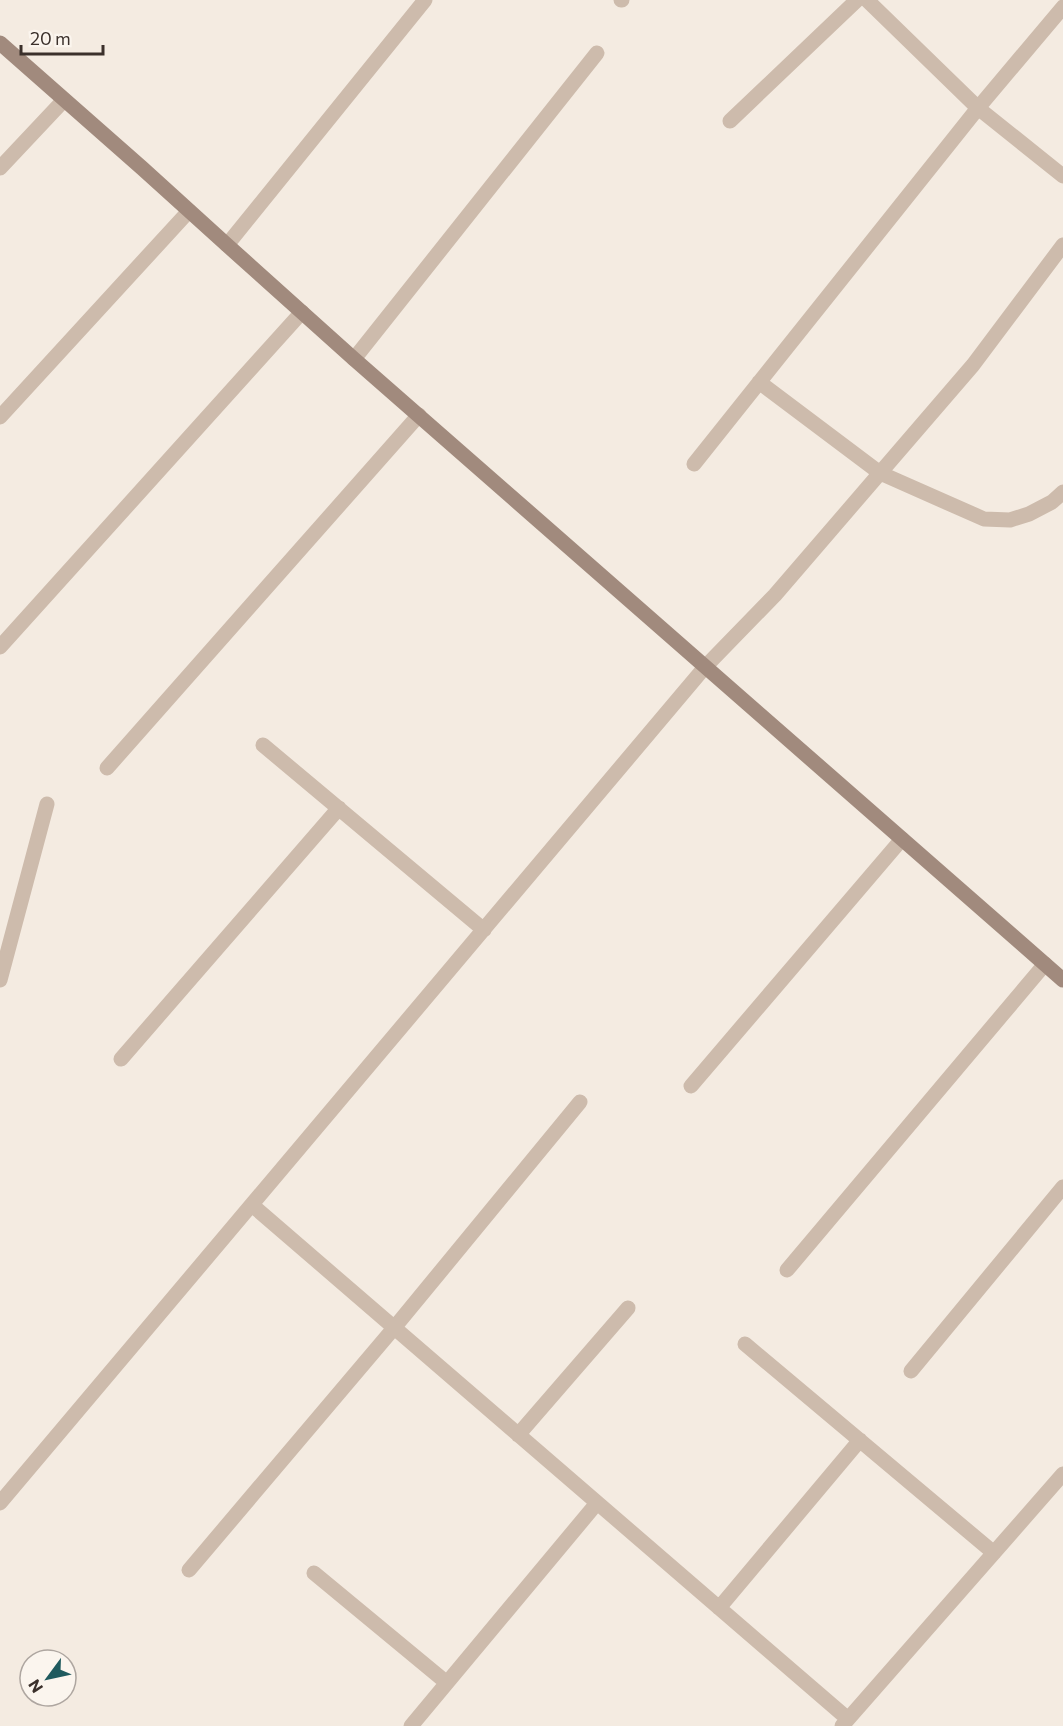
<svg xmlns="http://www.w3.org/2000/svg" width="1063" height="1726" viewBox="0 0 1063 1726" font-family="Commissioner,sans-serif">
  <rect width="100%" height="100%" fill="#f4ebe1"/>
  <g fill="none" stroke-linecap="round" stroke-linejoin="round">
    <path stroke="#cdbbac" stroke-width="15" d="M691,1086l211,-247"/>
    <path stroke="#cdbbac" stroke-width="15" d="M621,0h1
      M867,0l111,108 85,68
      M730,121l127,-121
      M0,168l64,-68
      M227,245l198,-245
      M354,359l243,-306
      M759,382l121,91 104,46 26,1 19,-6 23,-12 11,-10
      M0,417l189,-206
      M694,464l284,-356 85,-101
      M0,647l302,-335
      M263,745l221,185
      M107,768l312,-353
      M0,980l47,-176
      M121,1059l218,-251
      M252,1205l596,514
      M787,1270l258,-306
      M745,1344l249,209
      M911,1371l152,-184
      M518,1435l110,-127
      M0,1503l705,-836 70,-72 198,-230 90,-120
      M189,1570l205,-242 186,-226
      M314,1573l133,110
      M719,1608l141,-168
      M411,1726l186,-223
      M842,1726l221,-252"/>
    <path stroke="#a18a7d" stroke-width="15" d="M0,43l142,125 85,77 127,114 709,621"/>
  </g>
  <g transform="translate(48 1678) rotate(237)"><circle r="28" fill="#fbf5ee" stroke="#aea6a0" stroke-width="1.5"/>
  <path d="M0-4.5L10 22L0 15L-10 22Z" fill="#1f5a5e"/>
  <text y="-9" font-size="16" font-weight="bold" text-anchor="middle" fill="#3b302b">N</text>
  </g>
  <path d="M21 45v9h82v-9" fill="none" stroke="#3b302b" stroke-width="3"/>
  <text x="30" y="45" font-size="18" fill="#3b302b" stroke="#fbf5ee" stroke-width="4.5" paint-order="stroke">20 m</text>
</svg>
